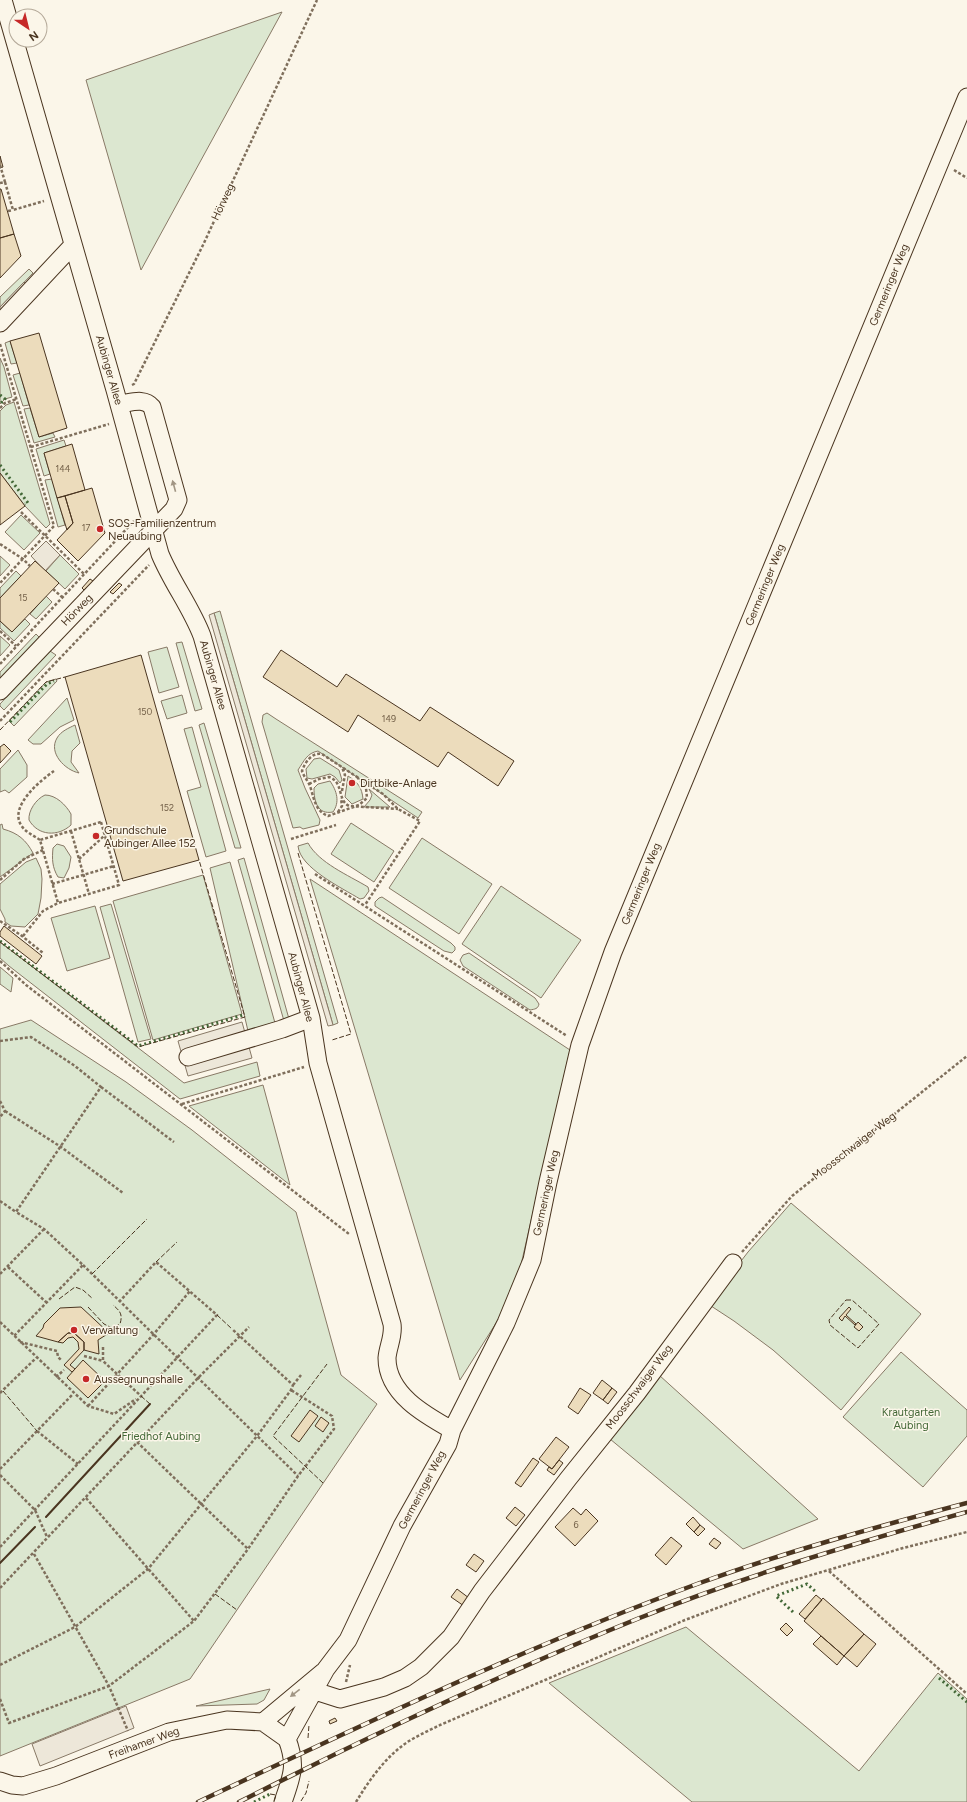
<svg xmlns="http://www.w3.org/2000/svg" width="967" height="1802" viewBox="0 0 967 1802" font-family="Figtree,sans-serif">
  <rect width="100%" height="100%" fill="#fbf6e9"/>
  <path fill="#dce7d0" stroke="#887966" d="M282,12l-141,258 -55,-190z
    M29,269l4,4 -33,34v-10z
    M10,341l7,22 -6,1 -6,-21z
    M0,358l4,9 8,30 -7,2 -5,5z
    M20,373l9,32 -6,1 -10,-31z
    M14,402l36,122 -4,4 -21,-22 -25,-33v-62l6,-6z
    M30,408l9,29 14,-4 2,4 -21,6 -10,-34z
    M64,440l2,6 -22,7 6,21 -6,2 -8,-27z
    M52,479l13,46 -7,2 -13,-47z
    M21,515l19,18 -16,17 -19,-18z
    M60,555l19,19 -14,15 -19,-18z
    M0,556l10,9 -10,11z
    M16,571l5,5 -21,22v-10z
    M46,596l6,6 -16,17 -6,-5z
    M220,611l118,412 -5,2 -119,-412z
    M25,619l5,5 -16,17 -14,-13v-7l12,11z
    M36,634l5,5 -41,43v-10z
    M0,636l10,9 -10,11z
    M182,642l20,67 -7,2 -19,-68z
    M167,647l12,40 -20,6 -11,-41z
    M50,651l6,4 -52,55 -4,-4v-2z
    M56,679l1,2 -43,45 -5,-5 37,-39z
    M182,695l5,18 -20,6 -6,-18z
    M67,698l7,22 -14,7 -19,17h-8l-5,-4z
    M267,713l9,6 146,93 -4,6 -100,-67c-11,2 -14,10 -20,19l7,18 15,32 -1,5 -16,4 -3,-2 -7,1 -31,-106 1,-7z
    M204,723l37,125h-6l-36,-123z
    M75,725l5,18 -8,8 -1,11 8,11c-14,-3 -31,-20 -22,-35 4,-7 12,-10 18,-13z
    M192,727l34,124 -20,6 -19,-66 14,-4 -17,-58z
    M18,750l9,15v12l-18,16 -4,-3 -5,2v-23z
    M320,758l19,12 3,10 -2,3 -5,-6 -5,-3 -18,5 -5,-1 -1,-9 8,-10z
    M348,776c10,6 14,12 15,23l-11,5 -7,-7z
    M330,781c7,10 10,21 3,31 -16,3 -19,-11 -19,-24l4,-4z
    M369,789l21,18h-26l6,-7 2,-5z
    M45,795c11,0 21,10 26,19v11c-13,12 -33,11 -42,-5 -1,-9 7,-21 16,-25z
    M351,823l43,28 -20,31 -43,-28z
    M2,824l1,5c15,4 23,11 30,24l-33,24v-52z
    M422,838l70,46 -33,50 -70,-46z
    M308,843c11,20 40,32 60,44l1,4 -5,7 -4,1c-18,-11 -60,-31 -62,-53z
    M57,844l7,2 7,11 -2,11 -5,10 -6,-1c-6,-10 -6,-18 -5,-29z
    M36,858l5,11 1,10 -1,19 -3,16 -13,13 -14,-1 -6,-4v-3l-5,-10v-25l26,-22z
    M244,858l45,161 -5,2 -46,-161z
    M230,862l45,161 -27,8 -38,-163z
    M203,875l39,139 -89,26 -40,-139z
    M310,879l260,171 -52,228 -20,42 -38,60z
    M501,886l80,54 -40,58 -79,-54z
    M382,897l69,46 4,4v3l-3,3 -8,-2 -66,-43 -3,-2v-4l4,-4z
    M111,904l40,135 -13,3 -38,-135z
    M95,906l15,52 -43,13 -16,-53z
    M0,942l184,141 73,-21 3,14 -80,23 -171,-133 -9,-8z
    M469,953l66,45 4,6c-1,5 -4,5 -9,6l-67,-44 -3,-6 3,-5z
    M0,967l13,11 -2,14 -11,-8z
    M31,1020l95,62 66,48 104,82 45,163 36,29 -187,275 -190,77v-727z
    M263,1085l27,100 -101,-79z
    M791,1203l130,111 -80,96 -68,-60 -39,-29 -26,-17 40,-52z
    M901,1352l66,58v26l-44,51 -80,-70z
    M659,1375l159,144 -75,30 -133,-110z
    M686,1627l173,144 79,-98 29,26v103h-275l-143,-119z
    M270,1689l-6,11 -7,4 -61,2z"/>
  <path fill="#ede7d9" stroke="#887966" d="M24,282l3,3 -27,28v-6z
    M46,541l14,14 -15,16 -14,-15z
    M214,613l119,412 -5,1 -119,-411z
    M242,1022l10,36 -64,18 -10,-35z
    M126,1706l8,22 -94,38 -8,-22z"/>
  <path fill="#ecdcbc" stroke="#4a3520" d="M0,156l3,11 -3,1z
    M0,189h1l13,45 -14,4z
    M14,234l7,22 -21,22v-40z
    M39,333l28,95 -28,9 -29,-96z
    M72,444l13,46 -28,8 -13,-45z
    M0,473l25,33 -25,19z
    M92,488l13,45 -27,28 -21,-21 16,-17 -8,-27z
    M65,496l8,27 -6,7 -10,-32z
    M35,561l24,22 -47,49 -12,-11v-23z
    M90,579l3,2 -9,9 -2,-2z
    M119,583l3,2 -9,9 -3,-2z
    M281,650l56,37 9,-13 74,47 10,-14 84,54 -16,25 -50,-34 -10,15 -80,-52 -10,17 -85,-55z
    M141,655l58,205 -76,21 -58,-204z
    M4,744l7,7 -11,12v-16z
    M4,926l38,30 -6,8 -36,-28v-4z
    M81,1307l28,26 -11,7 1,14 -15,-4v-8l-10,-9h-6l-10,9 -22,-6 7,-8 1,-4 16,-16z
    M849,1307l2,2 -5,6 10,9 -1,1 -10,-9 -3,5 -3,-3z
    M858,1322l5,5 -4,4 -5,-4z
    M68,1333h6l10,9v8l-14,15 5,4 -3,3 -8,-7 15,-16 -1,-7 -5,-5 -5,1 -5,5 -5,-1z
    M83,1360l22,21 -17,17 -21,-20z
    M602,1380l10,8 -9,12 -10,-7z
    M580,1388l11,7 -13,19 -10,-7z
    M612,1388l5,4 -9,12 -5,-4z
    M310,1410l8,6 -19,26 -8,-6z
    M321,1417l8,6 -6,9 -8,-6z
    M556,1437l13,10 -17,22 -13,-10z
    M533,1458l6,4 -18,25 -6,-4z
    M559,1460l4,3 -9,12 -7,-5 2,-3 3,2z
    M515,1507l10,8 -9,11 -10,-8z
    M573,1508l8,7 5,-6 12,12 -23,25 -20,-19z
    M693,1517l7,8 -6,7 -8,-8z
    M700,1525l5,4 -7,7 -4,-4z
    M671,1537l11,9 -16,19 -11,-10z
    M714,1538l7,5 -5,6 -7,-5z
    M474,1554l10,7 -8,11 -10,-7z
    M457,1589l12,9 -5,8 -13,-9z
    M816,1595l6,5 -17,19 -6,-5z
    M823,1598l41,36 -20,22 -40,-35z
    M786,1623l7,7 -6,6 -7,-7z
    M864,1634l12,10 -19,23 -13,-11z
    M821,1636l23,20 -7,9 -24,-21z
    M335,1718l2,3 -7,3 -1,-3z"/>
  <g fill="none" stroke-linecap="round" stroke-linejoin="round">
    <g stroke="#4a3520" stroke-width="19">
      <path id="minor" d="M3,0l112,390 45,164c12,29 31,53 42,82l109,382 7,45 74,261c2,12 -4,22 -5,34 0,36 38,57 65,72
        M0,323l73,-78
        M0,691l174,-182 4,-9 -26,-93c-8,-10 -22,-4 -33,-3
        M188,1057l94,-28 29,-11
        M315,1691l25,8 44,-12 21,-9 16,-11 30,-30 31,-46 86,-112 69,-86 96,-130
        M263,1722l60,-50
        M0,1781l12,4 11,1 33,-10 113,-44 58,-12 36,2 24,17
        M283,1802c9,-26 14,-37 4,-63l39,-70 22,-29 54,-114 46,-82 4,-14 54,-107 26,-63 16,-78 32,-137 33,-93 354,-855"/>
    </g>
    <path stroke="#7f6f5c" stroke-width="2.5" stroke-dasharray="3 2" stroke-linecap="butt" d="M0,165l5,17 -5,1
      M954,170l13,8
      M5,182l8,28 31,-9
      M8,211l5,-1
      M0,344l54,182 -54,57
      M132,385l2,-1 69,-139 114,-245
      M0,408l5,-5 12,-4
      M31,447l78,-23
      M21,512l63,62
      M0,544l23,15 7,7
      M53,589l10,9
      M0,631l16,15
      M0,664l134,-143
      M0,721l149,-156
      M357,777l9,11 1,10 -8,7 -31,11c-13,-5 -14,-18 -18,-30 -2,-5 -6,-9 -8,-15 3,-9 10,-19 20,-17l61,40 15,15 22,12 -55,84
      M309,784l10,-5 10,-2c15,5 8,23 20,29l49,3
      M342,791l3,-16 -3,-8
      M338,812l4,-6 -1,-8
      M101,822l18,63 -61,18 -18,-63z
      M71,831l18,63
      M291,839l45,-14
      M40,840c-7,-5 -15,-8 -19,-15 -12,-19 20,-45 33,-54
      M79,859l26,-24
      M315,874l252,162
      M0,880l24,-21 19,-9
      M52,884l62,-18
      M0,921l22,15 21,17
      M23,936l20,-25 15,-8
      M0,961l26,24 323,249
      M0,1041l31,-4 44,29 26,21 -85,125 28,17 39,36 -70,72
      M101,1087l73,55
      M0,1101l5,10 -5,6
      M182,1104l122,-37
      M5,1111l56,36 62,46
      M0,1201l16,11
      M742,1252l50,-56 175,-140
      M83,1265l215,211
      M8,1267l39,36
      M0,1274l44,-45
      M0,1322l88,84 26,8 22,-15
      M20,1342l37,9 1,6 4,4
      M103,1347v14l38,35
      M84,1356l19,5
      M56,1377l8,-7
      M293,1385l8,-10
      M0,1393l36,-35
      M88,1406l65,-71 37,-44
      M37,1431l41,33
      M137,1442l111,107
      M0,1469l73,-75
      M0,1475l35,35 12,27
      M86,1498l108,123
      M0,1547l217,-232 -61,-53 -36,39
      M34,1554l75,132 19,45
      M829,1571l138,123
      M0,1588l198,-210 51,-51
      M0,1665l75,-38 73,-58 109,-133 34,-46 2,-5 -61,-56
      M346,1682l4,-17
      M0,1699l9,24 100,-37 85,-65 54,-72 50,-73 36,-47 -2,-13 -41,-26
      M356,1802c14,-23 30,-46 53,-61 10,-6 21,-11 31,-16l245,-105 96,-36 122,-36 64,-16"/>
    <use href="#minor" stroke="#fbf6e9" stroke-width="17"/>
    <g stroke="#4a3520" stroke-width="4.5">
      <path id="rail" d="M198,1802c164,-77 328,-155 499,-218 88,-32 179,-57 270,-81
        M239,1802c130,-66 262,-128 398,-183 107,-43 219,-76 330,-107"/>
    </g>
    <use href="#rail" stroke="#fbf6e9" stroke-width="3" stroke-dasharray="9" stroke-linecap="butt"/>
    <path stroke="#436837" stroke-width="3" stroke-dasharray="2 3" stroke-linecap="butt" d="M0,395l5,4 -5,5
      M0,465l28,38 -3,1
      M10,722l37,-38 7,-3
      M0,941l138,105 105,-31
      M793,1612l-17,-16 31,-12 8,7
      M939,1678l28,24
      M254,1802l16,-8"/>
    <path stroke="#4a3520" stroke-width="1" stroke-dasharray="5 2" stroke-linecap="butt" d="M0,730l46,-48 19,-5
      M298,853l53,181 -19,6
      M0,942l138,105 107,-30 -46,-157
      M156,1262l21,-20
      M92,1274l55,-55
      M59,1299l16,-12 8,3 10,9
      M846,1300h6l27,24 -21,24 -28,-23 -1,-5z
      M88,1307l16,17 8,4 8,-4c3,-10 0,-13 -7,-19
      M217,1315l15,14
      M3,1391l34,40
      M141,1396l9,8
      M323,1483l-50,-47 54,-72
      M215,1594l22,16
      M308,1738l1,-13
      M270,1794l6,1 -2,7
      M301,1801l5,-8 3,-12"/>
    <path stroke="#4a3520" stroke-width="2" d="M46,1517l104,-113
      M0,1563l35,-36"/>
  </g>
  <defs><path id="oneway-solid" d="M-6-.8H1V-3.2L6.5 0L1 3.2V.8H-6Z"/></defs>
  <g fill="#a29684">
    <use href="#oneway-solid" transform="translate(174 486) rotate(-105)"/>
    <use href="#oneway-solid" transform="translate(295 1693) rotate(142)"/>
  </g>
  <g fill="#c62828" stroke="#fbf6e9" stroke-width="1.5">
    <circle cx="100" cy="529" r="4"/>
    <circle cx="352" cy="783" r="4"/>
    <circle cx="96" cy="836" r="4"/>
    <circle cx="74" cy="1330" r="4"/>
    <circle cx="86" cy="1379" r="4"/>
  </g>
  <g text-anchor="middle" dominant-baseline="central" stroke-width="3" stroke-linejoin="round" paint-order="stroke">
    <g font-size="9" fill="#725f47">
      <text x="63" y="468">144</text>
      <text x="86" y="527">17</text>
      <text x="23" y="597">15</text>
      <text x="145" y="711">150</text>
      <text x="389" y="718">149</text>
      <text x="167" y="807">152</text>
      <text x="576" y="1524">6</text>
    </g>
    <g font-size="11" fill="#4a3520" stroke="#fbf6e9">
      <text transform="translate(223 202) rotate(-65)">Hörweg</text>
      <text transform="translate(889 285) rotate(-68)">Germeringer Weg</text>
      <text transform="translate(109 370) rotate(74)">Aubinger Allee</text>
      <text transform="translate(765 585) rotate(-68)">Germeringer Weg</text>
      <text transform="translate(77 610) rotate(-46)">Hörweg</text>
      <text transform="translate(213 675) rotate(74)">Aubinger Allee</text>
      <text transform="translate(641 884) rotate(-68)">Germeringer Weg</text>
      <text transform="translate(301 987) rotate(75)">Aubinger Allee</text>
      <text transform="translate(854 1146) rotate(-38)">Moosschwaiger Weg</text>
      <text transform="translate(546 1193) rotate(-78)">Germeringer Weg</text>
      <text transform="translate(639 1387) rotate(-53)">Moosschwaiger Weg</text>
      <text transform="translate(422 1490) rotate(-62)">Germeringer Weg</text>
      <text transform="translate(144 1743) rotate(-20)">Freihamer Weg</text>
    </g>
    <g font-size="11" fill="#4a3520" stroke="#fbf6e9" text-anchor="start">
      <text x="108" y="523">SOS-Familienzentrum<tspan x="108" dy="13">Neuaubing</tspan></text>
      <text x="360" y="783">Dirtbike-Anlage</text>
      <text x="104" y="830">Grundschule<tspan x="104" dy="13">Aubinger Allee 152</tspan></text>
      <text x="82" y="1330">Verwaltung</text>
      <text x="94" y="1379">Aussegnungshalle</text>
    </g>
    <g font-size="11" fill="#436837" stroke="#fbf6e9">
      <text x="911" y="1412">Krautgarten<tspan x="911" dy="13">Aubing</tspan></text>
      <text x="161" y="1436">Friedhof Aubing</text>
    </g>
  </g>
  <g transform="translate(28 28) rotate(145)"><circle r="19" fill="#fbf6e9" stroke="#b4a999"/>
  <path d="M0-3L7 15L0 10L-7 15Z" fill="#c62828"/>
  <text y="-6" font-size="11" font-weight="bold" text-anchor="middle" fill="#4a3520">N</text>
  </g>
</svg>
